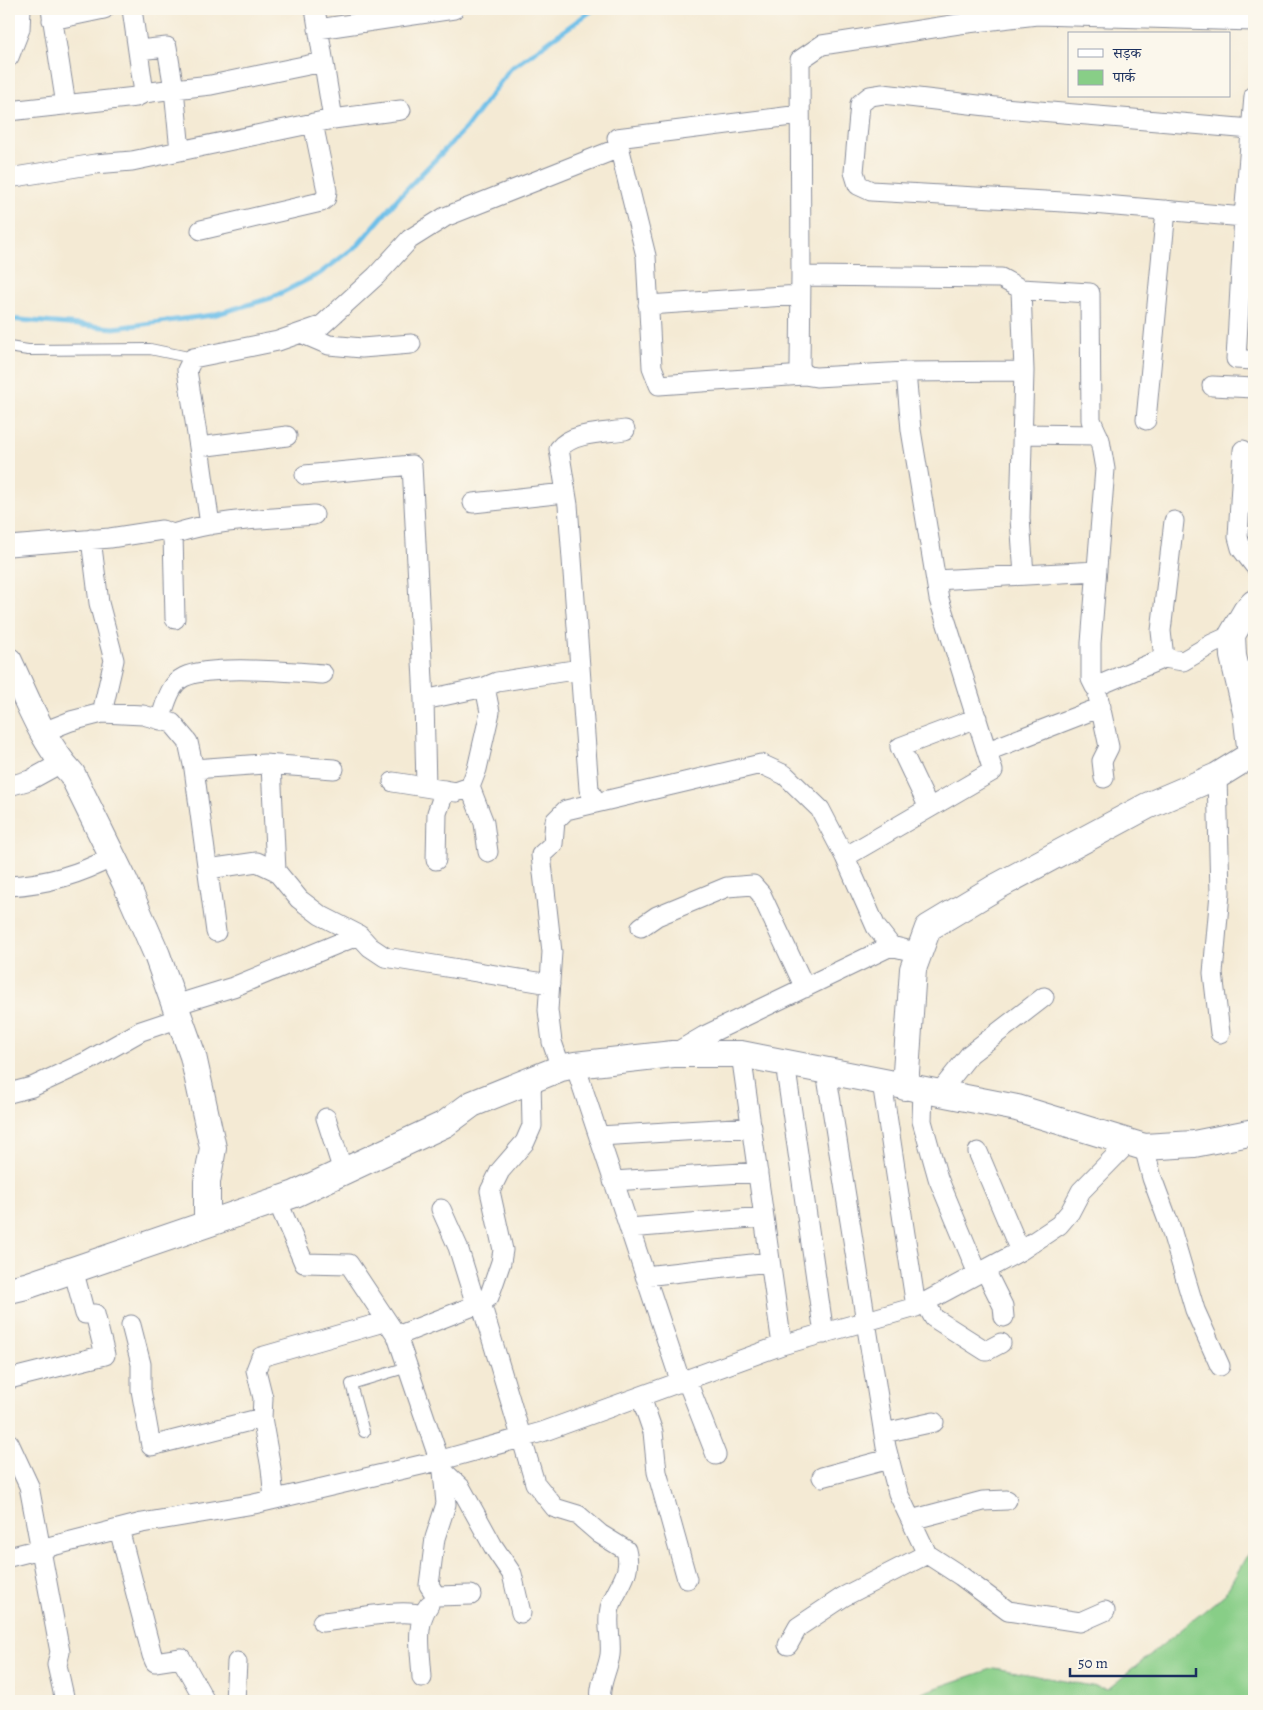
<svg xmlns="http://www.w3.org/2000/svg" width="1263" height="1710" viewBox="0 0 1263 1710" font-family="Alegreya,'Noto Serif Devanagari',serif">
  <rect width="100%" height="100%" fill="#fbf7ec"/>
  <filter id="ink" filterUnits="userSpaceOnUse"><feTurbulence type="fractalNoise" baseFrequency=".02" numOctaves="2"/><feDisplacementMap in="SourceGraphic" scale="10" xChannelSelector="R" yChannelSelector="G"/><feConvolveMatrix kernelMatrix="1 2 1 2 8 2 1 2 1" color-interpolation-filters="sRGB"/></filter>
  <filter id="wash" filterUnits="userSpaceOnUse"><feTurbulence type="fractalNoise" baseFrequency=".0096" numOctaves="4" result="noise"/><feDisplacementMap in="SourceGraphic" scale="20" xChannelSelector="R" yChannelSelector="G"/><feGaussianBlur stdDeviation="1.12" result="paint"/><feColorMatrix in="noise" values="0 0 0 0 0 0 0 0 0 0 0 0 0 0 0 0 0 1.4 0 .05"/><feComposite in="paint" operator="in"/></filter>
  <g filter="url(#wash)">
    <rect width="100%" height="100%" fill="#f4ead4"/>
    <path fill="#88ce87" stroke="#527e72" d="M1254,1543v158h-356l96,-33 114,21 117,-95z"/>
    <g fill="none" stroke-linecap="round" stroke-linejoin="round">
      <path stroke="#6dbfe9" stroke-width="5" d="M9,319l105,9 99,-13 58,-17 48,-24 39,-29 42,-49 66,-68 44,-59 84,-60"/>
    </g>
  </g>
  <g filter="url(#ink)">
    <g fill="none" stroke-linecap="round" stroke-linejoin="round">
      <g stroke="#888c99" stroke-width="12">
        <path id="lane" d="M9,347l19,3 122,-1 43,9
          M364,1432l-13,-48 57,-17"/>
      </g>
      <g stroke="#888c99" stroke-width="21">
        <path id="street" d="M51,9l15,96
          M315,9l18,110 68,-9
          M52,20l52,-11
          M318,29l136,-20
          M138,50l29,-3 7,42 37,-4 112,-23
          M9,57l11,-28 1,-20
          M144,93l30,-4 6,62
          M9,111l127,-14 8,-4 -12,-84
          M800,115l-183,23 29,118 6,111 7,18 145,-10
          M1251,129l-247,-21 -121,-14 -13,2 -10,8 -6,68 4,13 13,6 210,12 163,14 10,-121
          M9,178l86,-14 37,-3 201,-42
          M1244,217l-8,142 18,1
          M201,230l120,-28 5,-4 1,-7 -14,-68
          M648,305l152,-10
          M301,333l28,12 33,3 49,-4
          M906,372l118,-1 -3,-82
          M1212,386l42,2
          M1146,420l20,-210
          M1022,434l76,1
          M199,447l-12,-77 6,-12 85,-17 43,-15 55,-50 34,-37 35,-22 174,-69
          M1243,450l-5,87 3,11 13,17
          M305,475l107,-10 12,235 61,-13 12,-5 83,-13
          M473,503l92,-10
          M210,525l-11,-78 88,-11
          M173,534c45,-15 94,-15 141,-19
          M91,539l8,64 15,57 -12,53
          M9,546l101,-8 52,-8 11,4 2,85
          M1024,575l-4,-57 4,-147
          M936,580l161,-9
          M1232,635l-20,9 -29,17 -19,-3 -69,29 -4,-8v-36l14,-174 -5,-29 -9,-20 -1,-127 -69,-4 -20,-11 -200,-2 -1,-216 22,-15 137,-21 78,-9 217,6
          M1164,658l-3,-27 13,-110
          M1098,696l11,51 -7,14 2,17
          M424,700l2,87
          M160,720c5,-13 9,-36 24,-43 27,-13 107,-5 139,-3
          M43,732l28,-11 31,-8 41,2 29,8 16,19 6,27 22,163
          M989,755l4,-6 108,-42
          M271,765l5,106
          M194,769l70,-5 70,5
          M1217,776l3,117 -7,80 7,60
          M393,782l63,10 14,-5 7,-18 13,-57 -5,-25
          M9,786l21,-6 31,-17
          M470,787l14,36 4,29
          M596,803l-7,-14 -21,-284 -9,-56c13,-17 47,-16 66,-19
          M929,808l-29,-61 77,-29
          M845,857l31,70 15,19 28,7
          M436,860l1,-47 8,-23
          M208,869l49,-7 19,9 23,28 21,16 39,20 11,12 15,10 165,27
          M9,886c38,-2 70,-11 103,-29
          M641,927l16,-11 70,-29 26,-2 8,9 44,94
          M175,1005l58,-18 126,-52
          M675,1053l29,-17 187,-90
          M741,1054l41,291
          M785,1063l39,271
          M575,1065l106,318
          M561,1068l-9,-26 -4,-32 4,-58 -11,-97 12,-11 2,-23 11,-11 195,-46 24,11 35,34 25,48 148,-86 -54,-172 -28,-169 -5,-58 -90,5 -12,-2 -4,-9 1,-90
          M826,1071l60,376 12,46 29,61 34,22 47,35 72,11 25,-11
          M531,1080l1,46 -7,16 -25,29 -10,20 13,59 -2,12 -12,35 -8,6 54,180 20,25 23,7 22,19 26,16c7,25 -9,35 -16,58 -4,16 2,31 0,47 -2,15 -12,31 -9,46
          M882,1082l34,225
          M923,1090l-1,31 16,57 40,96
          M9,1093l23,-6 56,-26 53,-30 39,-13
          M939,1093l31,-39 74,-57
          M326,1118l17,53
          M599,1136l153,-9
          M1144,1147l8,31 19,51 24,81 25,56
          M978,1152l42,99
          M613,1181l145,-9
          M277,1200l27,63 45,1 48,72 46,135 3,33 -11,34 -6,47 7,11 35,-1
          M441,1209l17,38 18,58
          M629,1228l135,-11
          M985,1270l18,36 1,11
          M645,1276l125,-14
          M925,1302l9,16 52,33 15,-8
          M131,1325l10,39v26l10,56 111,-28
          M397,1336l84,-33
          M9,1379l96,-24 -10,-41h-10l-12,-45
          M687,1381l29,74
          M641,1397l12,35 4,40 30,107
          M884,1433l50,-11
          M9,1443l20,43 31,166 -3,13 8,36
          M443,1471l18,17 32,58 19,28 9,39
          M822,1477l67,-18
          M274,1499l-3,-31 -9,-50 1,-20 -7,-28 5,-13 126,-36
          M911,1520l72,-19 24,-1
          M119,1529l33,126 3,7 26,-4 24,43
          M9,1557l133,-34 112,-19 184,-43 104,-29 240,-87 134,-38 104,-56 39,-26 11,-13 11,-21 48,-49
          M322,1622c24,-2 79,-14 100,-7
          M788,1645l10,-18 45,-30 84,-43
          M422,1678c-1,-24 -8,-54 7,-73
          M235,1701l2,-39"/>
      </g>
      <g stroke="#888c99" stroke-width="28">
        <path id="secondary" d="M9,661c18,38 34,82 63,113l53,108 32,73 36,101 20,92 -6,34v42
          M905,1087l8,-118 15,-41 70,-42 149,-80 70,-30 34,-21 -5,-43 -13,-56 -1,-21 14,-24 8,-8
          M9,1290l17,-4 269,-92 150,-70 27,-20 89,-36 14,-3 98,-11h68l276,54 127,39 50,-3 60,-12"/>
      </g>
      <use href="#lane" stroke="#fff" stroke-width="10"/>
      <use href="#street" stroke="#fff" stroke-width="19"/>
      <use href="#secondary" stroke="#fff" stroke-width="26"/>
    </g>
  </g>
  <rect width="1263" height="1710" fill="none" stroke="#fbf7ec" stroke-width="30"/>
  <rect x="1068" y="32" width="162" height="65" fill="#fbf7ec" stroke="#a1a7b3"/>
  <rect x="1078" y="49" width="25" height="8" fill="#ffffff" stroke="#a1a7b3"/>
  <text x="1113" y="58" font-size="15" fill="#1b2f5e">सड़क</text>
  <rect x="1078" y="70" width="25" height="15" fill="#88ce87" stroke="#a1a7b3"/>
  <text x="1113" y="82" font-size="15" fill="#1b2f5e">पार्क</text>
  <path d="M1070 1668v8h126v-8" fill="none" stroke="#1b2f5e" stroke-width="2.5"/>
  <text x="1078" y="1668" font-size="15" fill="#1b2f5e" stroke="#fbf7ec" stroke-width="4" paint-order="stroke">50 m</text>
</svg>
